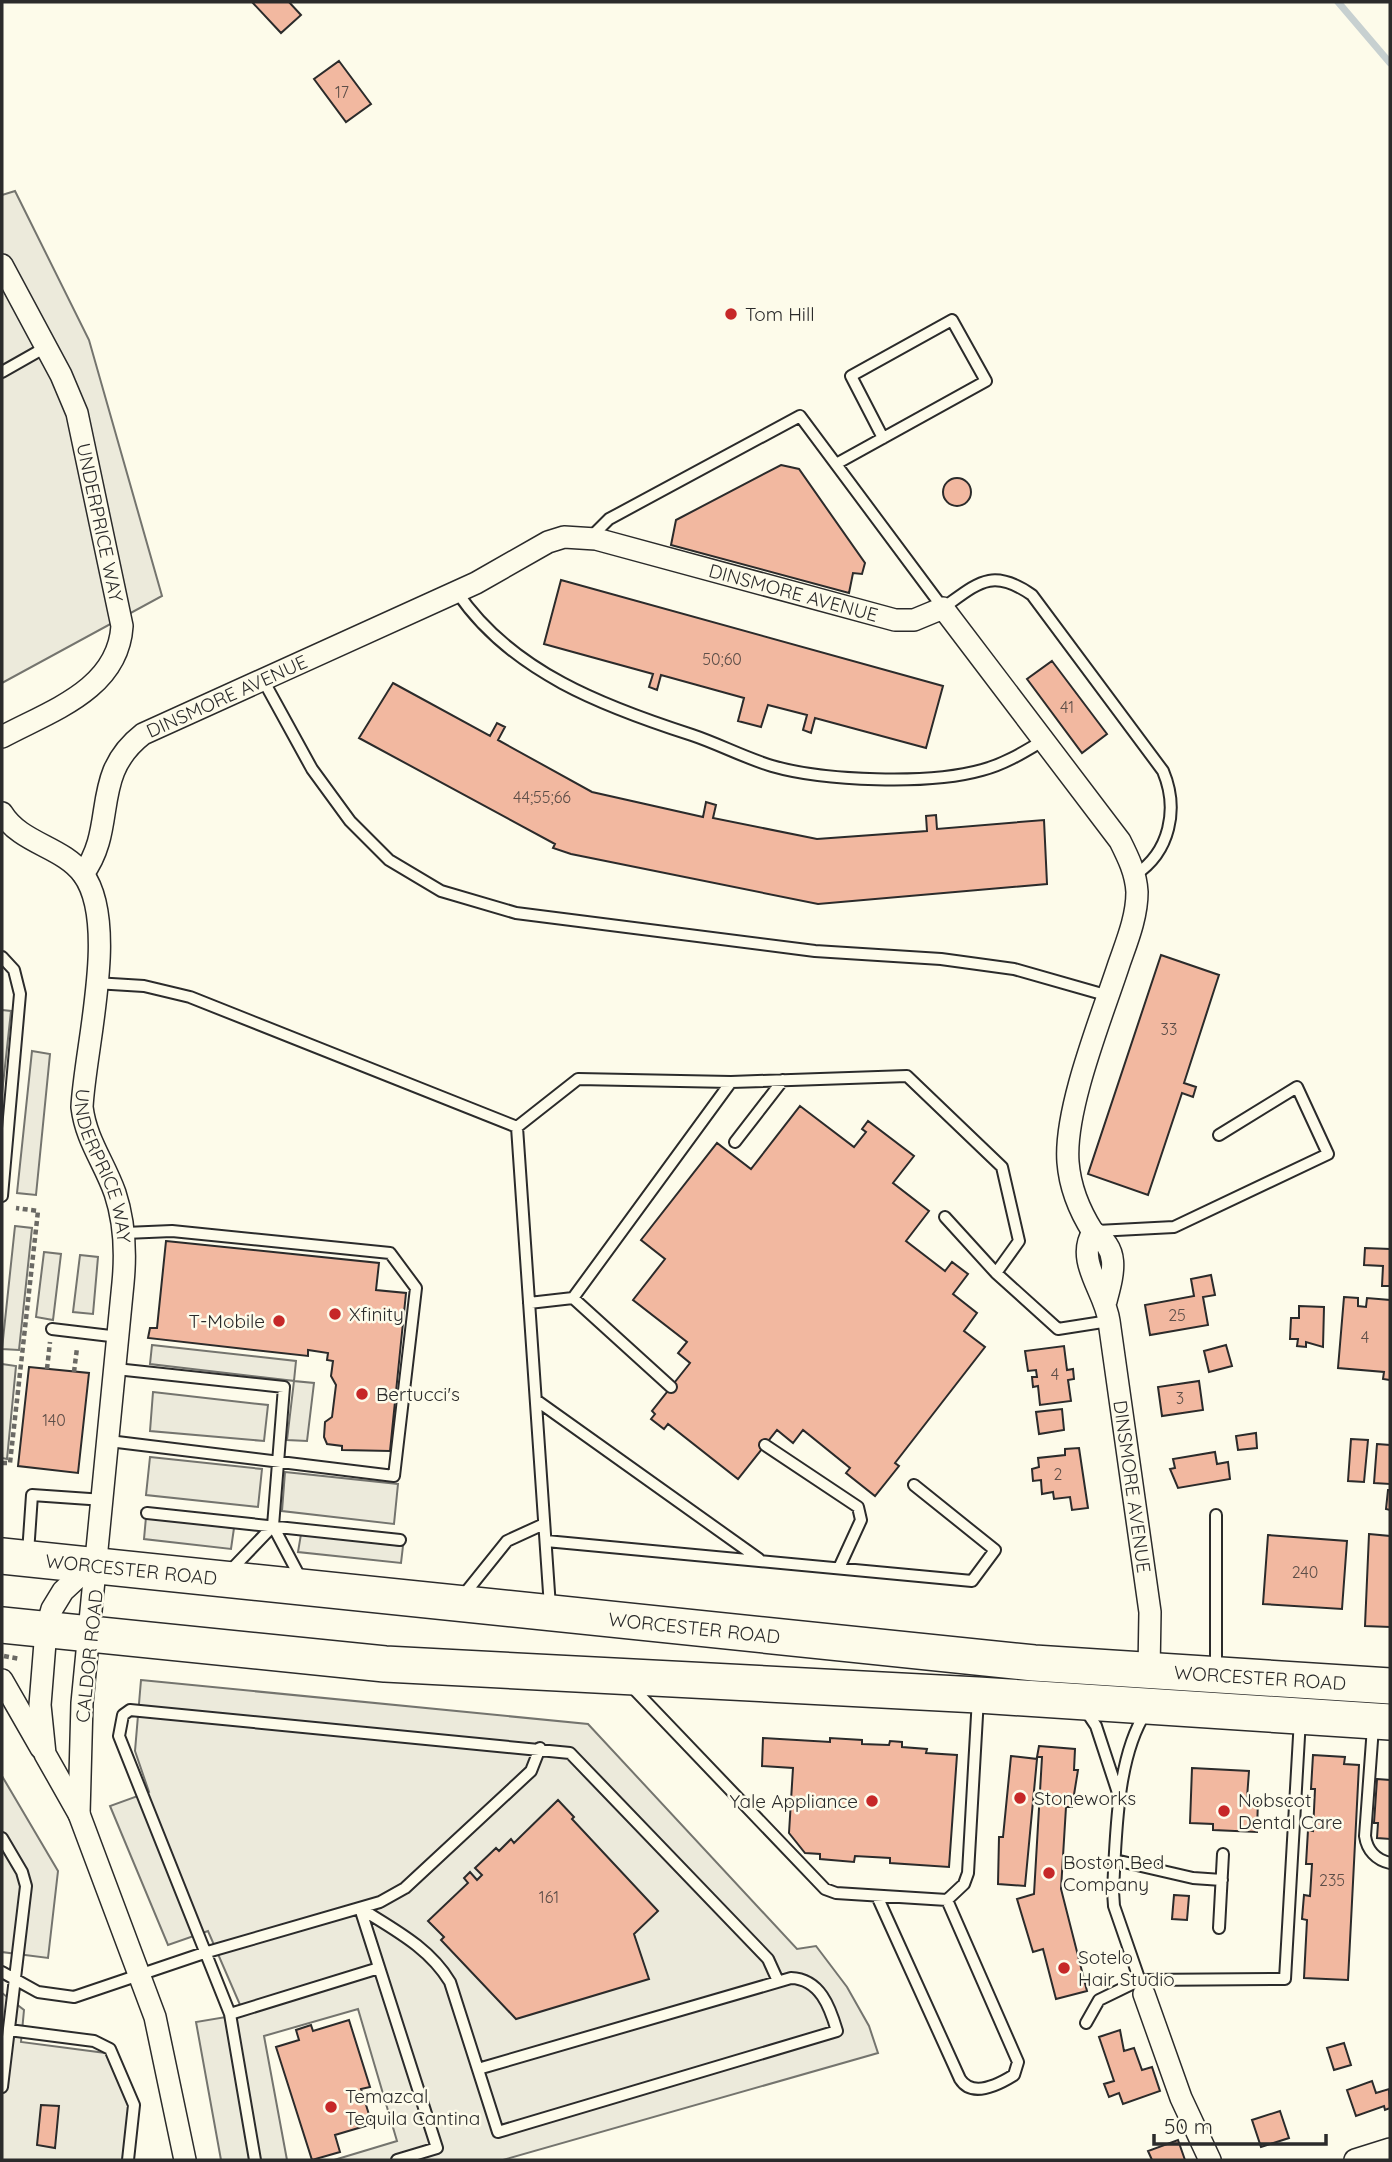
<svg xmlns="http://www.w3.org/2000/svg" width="1392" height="2162" viewBox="0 0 1392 2162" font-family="Quicksand,sans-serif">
  <rect width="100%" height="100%" fill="#fdfbea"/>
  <path fill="#eceadb" stroke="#74746e" stroke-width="2" d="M15,191l74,149 73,256 -160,87v-488z
    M2,1010l9,1 -9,83z
    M32,1051l18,3 -14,141 -19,-2z
    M15,1226l17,2 -13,122 -17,-1z
    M44,1252l17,2 -8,66 -17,-3z
    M80,1255l18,2 -5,57 -20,-2z
    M152,1345l144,16 -2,20 20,2 -7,58 -20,-1 7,-59 -144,-17z
    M2,1364l14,2 -9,93 -5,-1z
    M153,1392l115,13 -4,36 -114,-10z
    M150,1457l112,12 -4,38 -112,-12z
    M285,1472l113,12 -4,40 -112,-13z
    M146,1517l88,11 -3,21 -87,-10z
    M301,1534l102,12 -2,17 -103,-11z
    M141,1680l447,44 209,225 19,-3 31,41 22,39 9,27 -375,107h-169l63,-19 -39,-132 -94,27 23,124h-66l-25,-138 48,-8 -36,-83 -40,14 -58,-139 39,-14 -14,-41z
    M2,1776l56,95 -10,87 -46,-6z
    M2,1993l22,17 -3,32 92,12 19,43 -4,63h-126z"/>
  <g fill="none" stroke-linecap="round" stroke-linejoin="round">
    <path stroke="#c7d0d0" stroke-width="7" d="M1338,2l52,61"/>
  </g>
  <path fill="#f2b8a0" stroke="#2b2b2b" stroke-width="2" d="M252,2h37l12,13 -20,18z
    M339,61l32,43 -25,18 -32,-43z
    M781,465l18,4 66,94 -3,11 -9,-1 -4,20 -178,-48 5,-25z
    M943 492a14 14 0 1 1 28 0a14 14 0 1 1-28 0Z
    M561,580l382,106 -17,62 -111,-30 -4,15 -8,-3 4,-15 -39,-10 -7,22 -23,-6 6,-23 -83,-23 -4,15 -8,-3 4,-13 -109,-30z
    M1052,661l55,73 -25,19 -55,-74z
    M393,683l97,53 7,-13 8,4 -7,13 94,52 111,25 3,-15 10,3 -3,13 104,21 110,-8 -1,-15 10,-1 1,14 107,-9 3,64 -229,20 -247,-50 -18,-6 2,-4 -196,-106z
    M1161,955l58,20 -35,108 12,4 -3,10 -11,-4 -34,102 -60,-21z
    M800,1106l54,41 12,-15 -4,-3 6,-8 46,35 -21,27 36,28 -23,30 39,30 7,-9 16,12 -15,20 24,19 -13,18 21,16 -90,116 4,3 -24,30 -29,-23 4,-5 -47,-38 -10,13 -16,-13 -39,49 -70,-55 -4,5 -13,-10 4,-5 -3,-3 38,-48 -12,-10 9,-11 -54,-42 32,-41 -24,-19 76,-97 34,26z
    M166,1241l213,22 -3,27 30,3 -16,158 -48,-1v-4l-15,-2 -3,-7 1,-15 7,-5 4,-32 -5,-9 2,-15 -6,-1 1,-7 -20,-3v6l-160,-18 2,-10h7z
    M1365,1248l25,1v37h-8l1,-20 -19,-1z
    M1211,1275l4,20 -12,2 5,28 -58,10 -5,-30 49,-9 -3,-17z
    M1344,1297l14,1v8l8,1 1,-9 23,2v80l-7,-1 1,-7 -46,-4z
    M1299,1306l25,1 -1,40 -17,-5v5l-9,-1 1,-7h-8l1,-21h8z
    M1226,1345l6,21 -23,6 -5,-21z
    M1064,1346l3,24 6,-1 1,10 -6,1 3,21 -31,4 -2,-19 -5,1 -1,-10h5l-1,-7 -8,1 -3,-20z
    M29,1367l60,6 -11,100 -60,-7z
    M1199,1381l4,29 -41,6 -4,-29z
    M1062,1409l2,21 -25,4 -3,-22z
    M1256,1433l1,15 -19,2 -2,-14z
    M1351,1439l17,1 -4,42 -16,-1z
    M1377,1444l13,1v39l-16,-1z
    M1079,1448l9,60 -16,2 -2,-13 -16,2 -1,-7 -11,2 -1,-14 -8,1 -1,-12 7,-2 -1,-9 27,-3v-6z
    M1215,1452l2,12 11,-2 2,17 -52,9 -8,-19 5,-1 -2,-9z
    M1388,1490h2v20l-4,-1z
    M1369,1534l21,2v91l-25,-1z
    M1268,1535l79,6 -5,68 -79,-5z
    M763,1738l67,4v-4l32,2v4l27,1 1,-4 12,1v5l25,2 -1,4 31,2 -8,112 -59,-4v-5l-35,-2 -1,6 -34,-3v-5l-15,-1 -16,-20 4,-65 -31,-2z
    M1039,1746l36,3 -1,21h4l-6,37h-6l-5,82 26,102 -31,8 -13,-50 -10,3 -16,-53 17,-5 8,-137h-5z
    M1313,1755l32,2 -1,7 15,1 -11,215 -44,-2 3,-58 -5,-1 2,-24 6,1 2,-32h-6l2,-34 5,1 2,-42h-4z
    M1011,1756l26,3 -12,127 -27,-2 1,-47h4z
    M1192,1768l57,3 -2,27 11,1 -1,33 -44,-2v-6l-23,-1z
    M1377,1779l13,1v59l-13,-1 1,-15h-4z
    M558,1800l16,17 -2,2 86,92 -24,23 15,45 -133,40 -75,-79 3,-3 -16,-16 40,-38 -4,-5 6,-6 7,8 5,-5 -7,-7 21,-20 3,3 12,-12 3,4z
    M1174,1895l15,1 -2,24 -15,-1z
    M349,2020l21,67 -9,2 11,35 -37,11 5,17 -28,8 -36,-113 23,-7 -3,-10 15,-5 2,6z
    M1120,2030l4,21 10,-3 8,22 10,-3 8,24 -37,13 -4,-11 -10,4 -5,-13 10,-3 -15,-44z
    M1344,2043l7,22 -17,5 -7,-22z
    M1372,2081l4,12 13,-4 1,19 -5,2 -1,-4 -28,10 -9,-26z
    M41,2105l18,1 -4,42 -18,-3z
    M1280,2111l9,27 -28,9 -9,-27z
    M1178,2140l7,20h-33l-4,-9z"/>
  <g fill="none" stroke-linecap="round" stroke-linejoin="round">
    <g stroke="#2b2b2b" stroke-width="14">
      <path id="service" d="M2,372l44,-25
        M836,464l150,-83 -34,-61 -101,56 32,62
        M591,537l18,-18 191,-103 143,192c35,-25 49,-41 89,-13l131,176c16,38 7,81 -28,104
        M457,592c54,80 148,115 235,143 27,9 53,23 80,31 52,15 157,19 210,4 23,-6 42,-18 62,-30
        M262,678l50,91 38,52 39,39 52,31 75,22 299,38 126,8 73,10 95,27
        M2,957l12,13 6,24 -18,202
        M95,983l49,3 46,11 327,130 33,480
        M517,1127l61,-48 153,3 176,-6 95,91 17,74 -23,32 -51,-56
        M735,1142l48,-62
        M1097,1231l77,-4 154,-73 -31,-67 -78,48
        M996,1273l62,56 51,-8
        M573,1298l158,-216
        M529,1303l44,-5 98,89
        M52,1329l67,8
        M116,1369l168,18 -11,139 28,53
        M536,1400l223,159
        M109,1441l285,35 22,-188 -26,-35 -218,-22 -47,2
        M765,1445l93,62 3,13 -22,48
        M147,1513l253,27
        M1216,1515v155
        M546,1541l426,40 23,-31 -81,-65
        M28,1553l4,-58 72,5
        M229,1572l44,-46
        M462,1597l45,-56 37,-17
        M631,1686l194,203 11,4 111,7 17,-16 4,-11 10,-175
        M1084,1708l12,18 23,70
        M1373,1727l-8,109c2,14 11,24 25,27
        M2,1838l20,34 4,14 -24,201
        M1115,1860l78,18 29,2
        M877,1896l83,183c12,19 38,6 54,-4l4,-13 -71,-162
        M360,1908c33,21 69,39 90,74l48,150 339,-101c-7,-24 -17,-52 -46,-53l-313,91
        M360,1908l77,240 -40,12
        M1219,1928l4,-74
        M2,1972l36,20 36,5 130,-44 176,-51 25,-14 126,-117 9,-23
        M1141,1984l-27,-78 -1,-15c3,-53 3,-133 33,-179
        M230,2014l149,-46
        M1086,2023l13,-23 41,-20 145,-1 15,-260
        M9,2030l85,11 16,8 24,56 -6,55
        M255,2160l-25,-146 -111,-278 4,-21 7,-5 440,43 198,206 10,22"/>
    </g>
    <g stroke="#2b2b2b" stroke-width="24">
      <g id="minor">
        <path id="s1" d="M2,265l59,110 16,38 45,213c-4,64 -72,85 -120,111"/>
        <path id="s2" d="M2,813c19,31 60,33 81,61 36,49 2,173 -1,233 4,33 22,55 33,86 10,30 11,59 8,90l-41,420 -3,111"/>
        <path id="s3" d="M83,874c35,-48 6,-98 60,-140l333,-151 72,-41 16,-5 32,2 299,81h19l29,-12 177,233c8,16 16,32 17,51 0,25 -10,49 -18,72 -17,52 -55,145 -51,198 2,26 11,48 25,70"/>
        <path id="s4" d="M1106,1301c7,-27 15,-52 -13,-69 -18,29 12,59 16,89l41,291 -1,59"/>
        <path d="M97,1567l-20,11 -14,13 -11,18 -6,21 -6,75 5,49 34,60 76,203 30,143"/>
        <path d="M2,1680l39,68"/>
        <path d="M1144,1994l37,104 29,62"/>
        <path d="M1355,2160l35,-11"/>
      </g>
    </g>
    <g stroke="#2b2b2b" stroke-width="38">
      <g id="trunk">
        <path id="s5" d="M2,1556l1032,107 356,23"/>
        <path d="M2,1625l383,39 593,31 412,27"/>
      </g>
    </g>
    <path stroke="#6a6964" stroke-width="4.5" stroke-dasharray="5 3.5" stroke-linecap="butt" d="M47,1369l3,-27
      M74,1372l3,-24
      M2,1463h8l28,-252 -22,-3
      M4,1656l16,3"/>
    <use href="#service" stroke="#fdfbea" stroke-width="10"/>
    <use href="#minor" stroke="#fdfbea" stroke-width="21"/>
    <use href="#trunk" stroke="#fdfbea" stroke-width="35"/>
  </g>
  <g fill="#c62828" stroke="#fdfbea" stroke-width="2.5">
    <circle cx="731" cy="314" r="7"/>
    <circle cx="335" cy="1314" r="7"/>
    <circle cx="279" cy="1321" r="7"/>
    <circle cx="362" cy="1394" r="7"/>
    <circle cx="1020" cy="1798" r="7"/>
    <circle cx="872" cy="1801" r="7"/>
    <circle cx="1224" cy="1811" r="7"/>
    <circle cx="1049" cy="1873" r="7"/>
    <circle cx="1064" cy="1968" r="7"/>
    <circle cx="331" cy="2107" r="7"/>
  </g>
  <g text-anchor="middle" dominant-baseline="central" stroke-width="5" stroke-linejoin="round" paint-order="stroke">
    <g font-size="16" fill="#5d4e48">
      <text x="342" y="92">17</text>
      <text x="722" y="659">50;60</text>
      <text x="1067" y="707">41</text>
      <text x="542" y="797">44;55;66</text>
      <text x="1169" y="1029">33</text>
      <text x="1177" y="1315">25</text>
      <text x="1365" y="1337">4</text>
      <text x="1055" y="1374">4</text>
      <text x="1180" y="1398">3</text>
      <text x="54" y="1420">140</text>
      <text x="1058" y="1474">2</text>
      <text x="1305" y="1572">240</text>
      <text x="1332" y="1880">235</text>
      <text x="549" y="1897">161</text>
    </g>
    <g font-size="19" fill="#2b2b2b" stroke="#fdfbea" text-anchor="start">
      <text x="745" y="314">Tom Hill</text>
      <text x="349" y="1314">Xfinity</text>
      <text x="265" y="1321" text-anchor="end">T-Mobile</text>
      <text x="376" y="1394">Bertucci's</text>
      <text x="1034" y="1798">Stoneworks</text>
      <text x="1238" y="1800">Nobscot<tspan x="1238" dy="22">Dental Care</tspan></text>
      <text x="858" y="1801" text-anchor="end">Yale Appliance</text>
      <text x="1063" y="1862">Boston Bed<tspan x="1063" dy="22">Company</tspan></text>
      <text x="1078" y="1957">Sotelo<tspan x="1078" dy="22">Hair Studio</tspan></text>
      <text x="345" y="2096">Temazcal<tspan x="345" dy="22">Tequila Cantina</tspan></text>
    </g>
    <g font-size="19" fill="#2b2b2b" stroke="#fdfbea">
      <text stroke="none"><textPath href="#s1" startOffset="278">UNDERPRICE WAY</textPath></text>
      <text stroke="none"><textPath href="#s3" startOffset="858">DINSMORE AVENUE</textPath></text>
      <text stroke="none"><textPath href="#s3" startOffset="248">DINSMORE AVENUE</textPath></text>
      <text stroke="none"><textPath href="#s2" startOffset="402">UNDERPRICE WAY</textPath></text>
      <text stroke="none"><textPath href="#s4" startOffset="338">DINSMORE AVENUE</textPath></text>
      <text stroke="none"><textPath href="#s5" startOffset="130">WORCESTER ROAD</textPath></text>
      <text stroke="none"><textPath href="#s5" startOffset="696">WORCESTER ROAD</textPath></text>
      <text transform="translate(89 1656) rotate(-84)">CALDOR ROAD</text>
      <text stroke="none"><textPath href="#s5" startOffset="1264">WORCESTER ROAD</textPath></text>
    </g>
  </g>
  <rect width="1392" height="2162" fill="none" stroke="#2b2b2b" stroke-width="7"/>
  <path d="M1154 2134v10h172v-10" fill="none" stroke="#2b2b2b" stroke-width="3.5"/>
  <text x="1164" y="2134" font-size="21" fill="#2b2b2b" stroke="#fdfbea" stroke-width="5" paint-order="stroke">50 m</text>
</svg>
